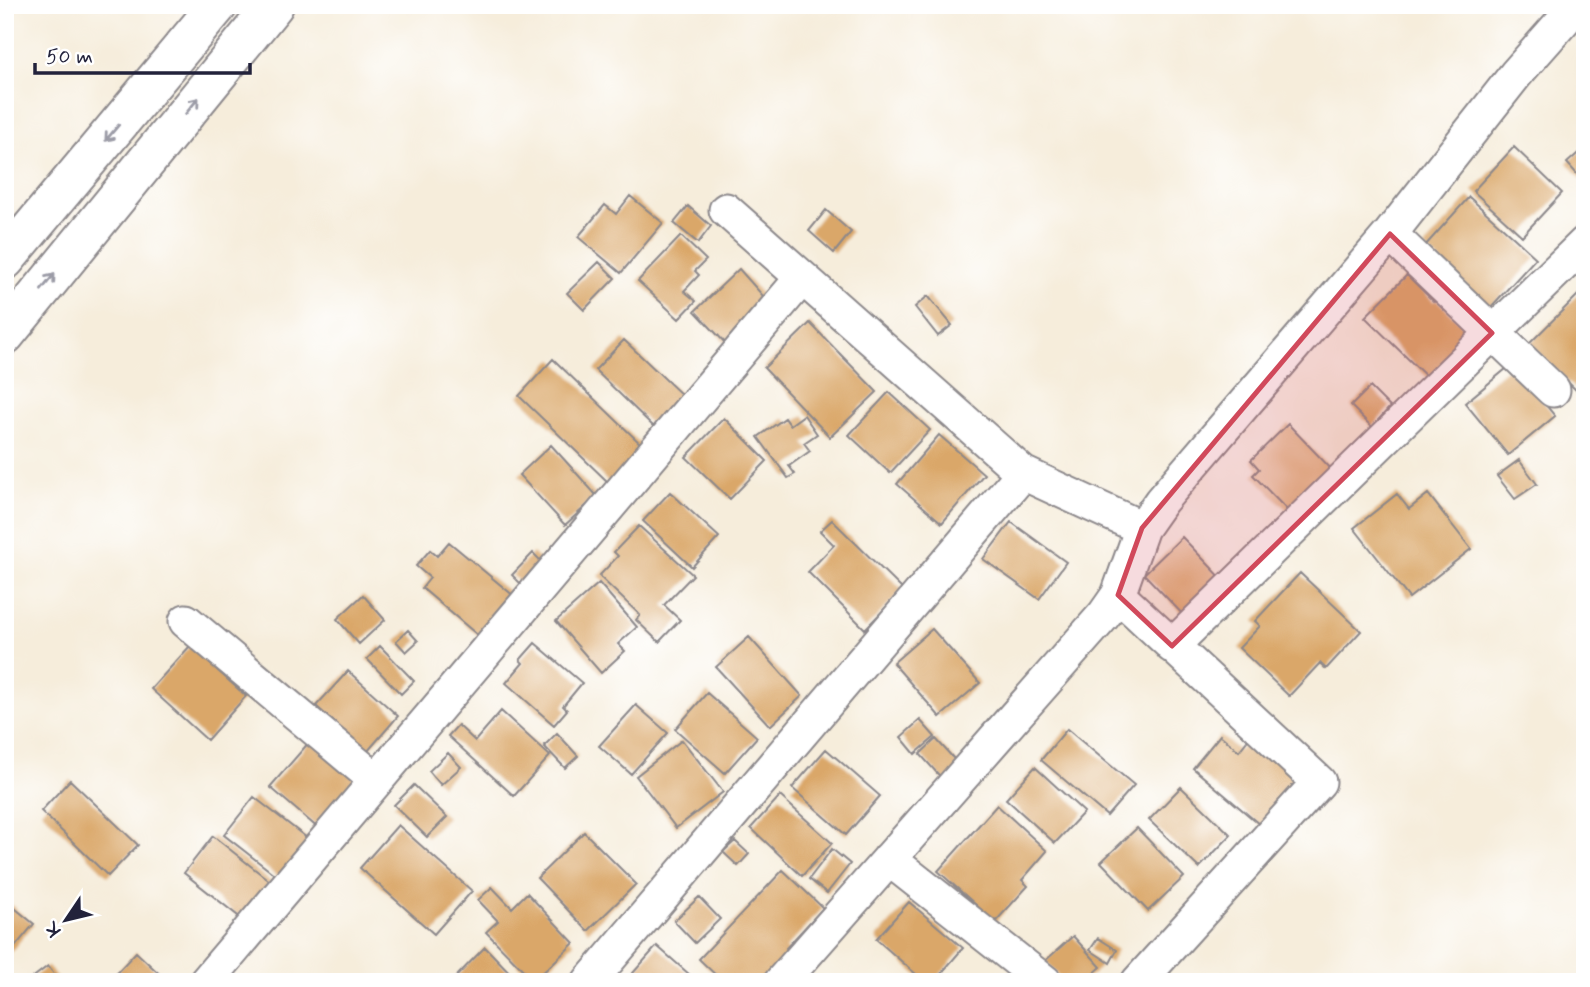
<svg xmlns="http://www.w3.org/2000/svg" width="1590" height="987" viewBox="0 0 1590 987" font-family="Mynerve,sans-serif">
  <rect width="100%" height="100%" fill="#fff"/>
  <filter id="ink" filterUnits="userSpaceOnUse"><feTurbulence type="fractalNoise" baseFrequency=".0143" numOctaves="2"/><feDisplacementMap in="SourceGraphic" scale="14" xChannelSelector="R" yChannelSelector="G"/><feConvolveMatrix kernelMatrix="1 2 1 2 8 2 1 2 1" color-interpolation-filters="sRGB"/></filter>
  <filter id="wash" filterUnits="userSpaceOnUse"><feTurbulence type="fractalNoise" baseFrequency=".00686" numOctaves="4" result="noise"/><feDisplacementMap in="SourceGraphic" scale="28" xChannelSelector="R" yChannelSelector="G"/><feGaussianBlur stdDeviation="1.57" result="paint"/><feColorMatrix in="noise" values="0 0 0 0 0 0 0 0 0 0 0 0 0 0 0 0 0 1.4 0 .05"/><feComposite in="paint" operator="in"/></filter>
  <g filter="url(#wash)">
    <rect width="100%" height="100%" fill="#f6eddb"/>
    <g id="blocks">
      <path fill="#daa769" d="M1514,147l48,46 -40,43 -49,-45z
        M1585,147v36l-18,-20z
        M630,196l33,27 -42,50 -43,-36 27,-32 11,9z
        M1469,197l67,61 -46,50 -66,-61z
        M688,206l23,20 -13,17 -24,-20z
        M826,210l25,22 -17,21 -25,-22z
        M681,236l25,24 -11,11 4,4 -15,16 12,10 -17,18 -41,-38z
        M599,262l16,16 -31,32 -17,-17z
        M739,269l34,38 -44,40 -34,-36z
        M1407,275l27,27 2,-3 41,40 -44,44 -68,-66z
        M1582,291l3,3v91l-7,7 -49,-48z
        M928,296l24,29 -14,11 -23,-29z
        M810,323l67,69 -47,45 -66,-69z
        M624,340l59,56 -29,31 -59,-57z
        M553,359l92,89 -35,36 -91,-88z
        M1512,364l43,52 -47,39 -43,-52z
        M1370,387l20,20 -18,20 -21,-21z
        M889,392l41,38 -40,43 -41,-38z
        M804,415l13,19 -13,9 6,8 -21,15 6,8 -7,4 -30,-41 27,-19 5,7z
        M724,418l43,43 -37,38 -44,-42z
        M1288,424l48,50 -43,42 -40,-41 6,-6 -8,-9z
        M939,435l45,39 -42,49 -45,-39z
        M551,445l46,51 -32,29 -46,-50z
        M1519,460l18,24 -22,15 -18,-23z
        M670,492l49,45 -27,30 -49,-46z
        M1397,494l12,15 19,-15 43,55 -62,49 -55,-70z
        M832,520l71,70 -38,39 -57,-57 26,-27 -14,-14z
        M1011,522l55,40 -27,37 -56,-40z
        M639,526l54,49 -29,30 16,15 -21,22 -23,-22 4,-5 -41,-39 19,-20 -4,-4z
        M1182,537l47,49 -38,37 -47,-49z
        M449,542l66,55 -34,41 -59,-50 8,-10 -14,-12 14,-16 7,6z
        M533,553l13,13 -21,22 -13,-13z
        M1300,573l61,58 -35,38 -6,-6 -31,33 -50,-48 21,-22 -5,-5z
        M599,583l38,44 -19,17 7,7 -24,22 -45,-52z
        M363,595l22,25 -26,24 -22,-25z
        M932,629l48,54 -40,34 -47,-54z
        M408,630l10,11 -12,11 -10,-11z
        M749,637l53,59 -32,30 -54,-59z
        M535,643l47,40 -19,23 4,4 -13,15 -48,-42 17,-20 -3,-3z
        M190,646l56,50 -39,44 -56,-51z
        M380,646l34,35 -13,13 -34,-35z
        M348,671l50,45 -31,36 -51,-46z
        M707,693l50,44 -32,36 -50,-44z
        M636,705l32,28 -37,41 -32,-28z
        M501,711l49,45 -36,40 -66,-60 10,-11 17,16z
        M920,720l15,17 -20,17 -14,-17z
        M1067,729l67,56 -27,31 -66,-56z
        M557,733l21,23 -13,12 -21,-22z
        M1220,735l19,16 12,-15 55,46 -40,48 -73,-62z
        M936,739l27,30 -17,14 -26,-29z
        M311,740l49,42 -41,47 -49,-42z
        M682,740l41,52 -47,36 -40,-52z
        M826,749l54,47 -34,39 -54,-47z
        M448,753l13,14 -20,18 -12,-14z
        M1035,767l49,45 -29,31 -49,-44z
        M70,780l68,65 -30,31 -67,-65z
        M414,785l33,32 -20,20 -33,-32z
        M1181,787l50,48 -32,33 -50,-48z
        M780,796l52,47 -30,33 -51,-48z
        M254,797l58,45 -29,39 -59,-46z
        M997,805l50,46 -25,29 6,6 -33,36 -57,-51z
        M398,825l74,66 -38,43 -74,-66z
        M1137,828l47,49 -36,34 -47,-49z
        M584,832l52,52 -48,47 -51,-53z
        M213,836l58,46 -29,37 -58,-46z
        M735,841l14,13 -11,12 -15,-14z
        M832,849l18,15 -23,29 -18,-14z
        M783,870l40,38 -37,40 5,5 -26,29h-42l-24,-23z
        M492,887l20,21 15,-15 47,50 -40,38 -48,-49 12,-11 -20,-21z
        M699,897l21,22 -25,24 -21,-22z
        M5,900l29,24 -29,35z
        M909,902l54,46 -29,34h-9l-49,-43z
        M1073,936l28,31 -17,15h-20l-19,-21z
        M1098,938l19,12 -7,13 -20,-13z
        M657,946l41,36h-73z
        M485,947l34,35h-68z
        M136,952l32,30h-60z
        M48,966l12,16h-33z"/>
    </g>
  </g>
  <g filter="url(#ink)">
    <use href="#blocks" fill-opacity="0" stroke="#8c888b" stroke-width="2"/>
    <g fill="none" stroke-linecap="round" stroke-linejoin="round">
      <g stroke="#8c888b" stroke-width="37">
        <path id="street" d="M726,210l297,263 119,55
          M1390,234l163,156
          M1118,595l201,187 -181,200
          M186,621l190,159
          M1172,646l413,-403
          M889,859l156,123
          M206,982l596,-704
          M589,982l434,-509
          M781,982l323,-367 14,-20 24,-67 19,-27 229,-267 126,-160 61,-69"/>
      </g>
      <g stroke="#8c888b" stroke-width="42">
        <path id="secondary" d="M5,260l213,-255
          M5,335l269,-330"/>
      </g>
      <use href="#street" stroke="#fff" stroke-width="33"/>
      <use href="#secondary" stroke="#fff" stroke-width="38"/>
    </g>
    <defs><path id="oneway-shaft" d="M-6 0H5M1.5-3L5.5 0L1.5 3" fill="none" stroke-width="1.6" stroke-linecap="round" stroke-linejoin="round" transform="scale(1.75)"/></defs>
    <g stroke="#9c9ca7">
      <use href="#oneway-shaft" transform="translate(192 106) rotate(-51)"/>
      <use href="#oneway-shaft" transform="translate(112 133) rotate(130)"/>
      <use href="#oneway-shaft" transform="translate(48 282) rotate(-51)"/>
    </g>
  </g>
  <path fill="#d1495b" fill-opacity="0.2" stroke="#d1495b" stroke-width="5" stroke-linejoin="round" d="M1390,234l102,99 -320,313 -54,-51 24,-67z"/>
  <rect width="1590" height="987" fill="none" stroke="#fff" stroke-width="28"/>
  <g transform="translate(66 920) rotate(235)" stroke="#ffffff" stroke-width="5" paint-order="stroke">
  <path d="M0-5L12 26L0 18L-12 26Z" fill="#22223b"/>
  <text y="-10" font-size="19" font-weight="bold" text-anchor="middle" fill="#22223b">K</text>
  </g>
  <path d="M35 63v10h215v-10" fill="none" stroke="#22223b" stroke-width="3.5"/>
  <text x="46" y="63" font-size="21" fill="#22223b" stroke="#ffffff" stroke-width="5" paint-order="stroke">50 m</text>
</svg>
